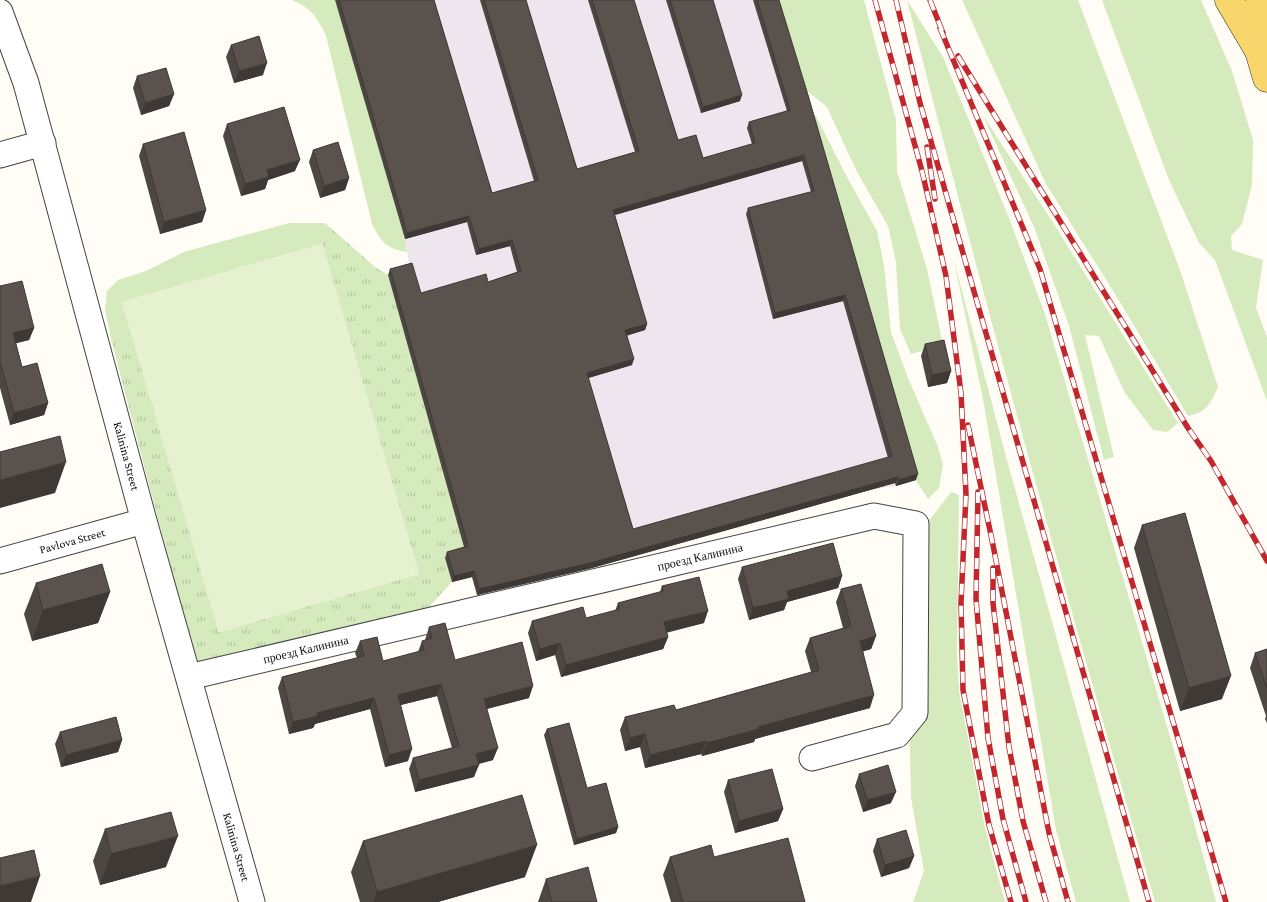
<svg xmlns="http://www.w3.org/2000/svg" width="1267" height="902" viewBox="0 0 1267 902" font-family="'Crimson Pro',serif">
  <defs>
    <pattern id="park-tufts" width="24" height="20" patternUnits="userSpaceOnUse" patternTransform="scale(1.25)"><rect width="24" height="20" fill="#d5ebbd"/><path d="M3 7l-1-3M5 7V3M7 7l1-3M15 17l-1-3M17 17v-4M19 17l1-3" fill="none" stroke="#b6c8a1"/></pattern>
  </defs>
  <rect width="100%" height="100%" fill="#fffdf5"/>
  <path fill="#eee6ef" d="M335,0h440l141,480 -20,6 -26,4 -392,109 -6,-22 -20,5 -7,-24 -35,-289 -5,-30z"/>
  <path fill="#d5ebbd" d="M292,0h43l70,239 2,13c-20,-3 -26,-10 -35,-28l-46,-188c-9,-19 -14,-27 -34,-36z
    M775,0h89l32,120 1,51 30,98 16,76 -32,9 -11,-25 -4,-67 -8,-36 -32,-56 -29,-63 -26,-21z
    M907,0l36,57 66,161 36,96 126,426 45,162h-61c-87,-299 -171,-599 -248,-902z
    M962,0h116l103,273 37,114c-7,16 -12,26 -30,29l-68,-114 -74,-118z
    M1102,0h99l31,71 21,69 -1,45 -10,39 -11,12 1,14 31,10 -7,48 11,29v64l-52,-141 -16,-17 -30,-63z
    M808,110l8,6 31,61 30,54 7,34 7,67 17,46 30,69 5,18 -4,23 -11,11 -12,-19z
    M982,114l70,107 126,202 -11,9 -14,-2 -28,-37 -26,-57 -14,-1 29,122 -10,3 -35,-134 -35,-99z
    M289,223h36l-3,21 -200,58 9,30 -20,7 -6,-29 2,-19 11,-11 28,-9 38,-19z
    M953,257l54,203 123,442h-54l-20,-72 -73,-431z
    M951,492l8,3 -2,160 2,36 26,137 20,74h-92l11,-31 -13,-73 -2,-92 12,-175z"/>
  <path fill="url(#park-tufts)" d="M325,223l50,44 13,8 78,277 -21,6 7,24 -24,26 -231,61 -86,-330 20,-7 88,300 200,-58 -97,-330z"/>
  <path fill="#e6f2cf" d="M322,244l97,330 -200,58 -97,-330z"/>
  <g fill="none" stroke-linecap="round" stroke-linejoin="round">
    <g stroke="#444" stroke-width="27">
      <g id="minor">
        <path id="s1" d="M0,12l26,71 118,438 108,381"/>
        <path d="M0,155l43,-12"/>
        <path id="s2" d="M0,561l144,-40"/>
        <path id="s3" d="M189,677l685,-161 42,8 -1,189 -18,22 -85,23"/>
      </g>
    </g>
    <g stroke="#222" stroke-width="29">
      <path id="major" d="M1229,0l30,51 8,27
        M1259,51l1,-51"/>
    </g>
    <use href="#minor" stroke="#fff" stroke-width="25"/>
    <use href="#major" stroke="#f9d66b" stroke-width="28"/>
    <g stroke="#c4262e" stroke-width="5.5">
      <path id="rail" d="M875,0l47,171 24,105 15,117 5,101 -5,109 2,87 26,135 22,77
        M896,0l24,103 229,799
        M930,0l13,33
        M940,28l100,241 186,633
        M958,56l230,372 23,33 56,100
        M927,147l8,52
        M968,425l25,120 56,288 19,69
        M978,492l-2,107 12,139 15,81 23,83
        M993,568v35l16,144 14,74 23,81"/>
    </g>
    <use href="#rail" stroke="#fff" stroke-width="4" stroke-dasharray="11" stroke-linecap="butt"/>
  </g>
  <path fill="#4d4742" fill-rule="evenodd" d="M335,0h99l58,193 42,-12 -54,-181h46l51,169 58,-17 -47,-152h46l44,140 25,18 49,-14 -5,-16 2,-6 38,-11 -34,-111h26l137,480 -20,6 -1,-3 -303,85 -115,27 -5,-18 -20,5 -7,-24 2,-6 17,-5 -76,-272 2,-6 31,24 67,-11 29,-10 -7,-26 -34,9 -9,-33 -62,17zM802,161l9,31 -63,16 -2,6 27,105 70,-18 45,157 -255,71 -45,-151 44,-13 -5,-30 18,-5 2,-6 -32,-109z
    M666,0h47l27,101 -39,12z
    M231,45l32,30 -29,8 -8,-26z
    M137,76l37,18 -5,12 -28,9 -8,-27z
    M227,124l68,47 -27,9 -3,9 -24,7 -18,-60z
    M143,144l63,66 -4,12 -42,12 -21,-78z
    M313,150l36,28 -4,12 -25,8 -11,-36z
    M0,286l34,42 -5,12 -13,3 6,24 26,36 -4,12 -34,10 -10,-37z
    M925,344l26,27 -4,12 -19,4 -7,-31z
    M1142,525l80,174 -42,12 -46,-163z
    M742,567l100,9 -4,12 -51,14 -3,8 -35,10 -11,-41z
    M36,583l74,9 -12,31 -66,18 -8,-27z
    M662,586l42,37 -38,10 2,4 -5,12 -102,28 -6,-22 -19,6 -8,-28 4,-12 54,-3 29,-7 3,-8 42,-11z
    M841,589l35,47 -5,13 -8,2 7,57 -115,31 -1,3 -52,14 -1,-2 -56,14 -5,-21 -15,4 -5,-21 5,-13 51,-7 135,-38 -6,-21 5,-13 33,-10 -7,-26z
    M429,627l26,33 74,38 -43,11 7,51 -15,4 -4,13 -59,15 -6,-23 4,-11 39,-10 -15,-52 -37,9 8,56 -23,6 -15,-58 -55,15 -2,4 -24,6 -11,-46 4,-11 75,-19 -2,-5 5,-12 23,20 35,-9 4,-11 3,-1z
    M1267,649v74l-2,-4 1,-3 -16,-48 5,-15z
    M547,729l40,59 31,39 -2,6 -42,12 -30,-110z
    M60,732l62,8 -4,12 -57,15 -6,-23z
    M859,774l32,29 -28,9 -8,-26z
    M728,780l55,29 -5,12 -43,12 -11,-41z
    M105,829l61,38 -66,18 -7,-24z
    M877,839l37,17 -5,12 -28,9 -8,-26z
    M363,841l162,36 -87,25h-78l-9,-30z
    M670,857h44l91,45h-134l-8,-27z
    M546,879l51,23h-59z"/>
  <path fill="#3f3936" d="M267,63l-4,12 -29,8 5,-12z
    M174,94l-5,12 -28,9 4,-12z
    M742,95l-2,6 -39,12 2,-6z
    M804,155l-2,6 -191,55 2,-6z
    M300,160l-5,11 -27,9 -3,9 -24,7 4,-12 22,-14z
    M349,178l-4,12 -25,8 4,-12z
    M206,210l-4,12 -42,12 4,-12z
    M469,216l-2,6 -62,17 2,-6z
    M512,240l-2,6 -34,9 3,-6z
    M845,295l-2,6 -70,18 2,-6z
    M647,324l-2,6 -22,7 2,-7z
    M34,328l-5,12 -20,5 4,-12z
    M634,359l-2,6 -47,14 2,-6z
    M951,371l-4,12 -19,4 4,-12z
    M48,403l-4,12 -34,10 4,-12z
    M66,462l-11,31 -55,15v-28z
    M918,474l-2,6 -20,6 3,-6z
    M898,477l-3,6 -303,85 -115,27 2,-6z
    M474,571l-2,6 -20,5 2,-6z
    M842,576l-4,12 -51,14 -3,8 -35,10 4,-12 34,-17z
    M110,592l-12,31 -66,18 11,-31z
    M708,611l-4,12 -45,11 5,-12z
    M876,636l-5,13 -16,5 5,-13z
    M668,637l-5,12 -102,28 5,-12z
    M560,643l-5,12 -19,6 4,-12z
    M1231,676l-9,23 -42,12 9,-23z
    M441,684l-4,12 -44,11 5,-12z
    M533,686l-4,12 -50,13 5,-12z
    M874,695l-4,13 -115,31 -1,3 -52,14 5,-13 51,-16z
    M374,698l-4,11 -55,15 -2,4 -24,6 4,-12 24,-9z
    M645,734l-5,13 -15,4 5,-13z
    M122,740l-4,12 -57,15 5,-12z
    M706,741l-5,13 -56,14 5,-13z
    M498,748l-5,12 -22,6 5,-12z
    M412,749l-4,12 -23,6 4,-12z
    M479,765l-5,12 -59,15 4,-12z
    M896,792l-5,11 -28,9 4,-12z
    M783,809l-5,12 -43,12 4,-12z
    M618,827l-2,6 -42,12 3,-6z
    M178,836l-12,31 -66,18 11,-31z
    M537,845l-12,32 -87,25h-65l4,-10z
    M914,856l-5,12 -28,9 4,-12z
    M40,876l-9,26h-31v-16z"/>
  <path fill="#5a524d" stroke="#3f3936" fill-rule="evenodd" d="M339,0h95l58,193 46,-13 -54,-180h42l51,169 62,-18 -47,-151h42l44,140 18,-5 7,23 52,-15 -6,-21 41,-12 -33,-110h22l29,95 110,379 -19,6 -1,-3 -304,85 -115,27 -5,-18 -20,5 -7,-24 21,-6 -78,-277 22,-6 9,30 65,-19 2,8 33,-11 -9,-31 -33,9 -10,-33 -62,17zM804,155l10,36 -66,17 27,105 70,-18 47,161 -259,73 -46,-156 47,-14 -9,-29 22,-6 -34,-114z
    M670,0h43l29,95 -39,12z
    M259,36l8,27 -28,8 -8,-26z
    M166,68l8,26 -29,9 -8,-27z
    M284,107l16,53 -33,10 2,7 -24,7 -18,-60z
    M184,132l22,78 -42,12 -21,-78z
    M338,142l11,36 -25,8 -11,-36z
    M22,281l12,47 -21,5 9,34 15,-4 11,40 -34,10 -14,-52v-75z
    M944,340l7,31 -19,4 -7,-31z
    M60,436l6,26 -66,18v-28z
    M1185,513l46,163 -42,12 -47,-163z
    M833,543l9,33 -55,15 2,8 -36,9 -11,-41z
    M102,564l8,28 -67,18 -7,-27z
    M699,577l9,34 -44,11 4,15 -102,28 -6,-22 -20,6 -8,-28 51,-14 3,11 34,-9 -2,-6 45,-12 -1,-5z
    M861,584l15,52 -16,5 14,54 -116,32 1,2 -52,14 -1,-2 -56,14 -5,-21 -15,4 -5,-21 49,-12 2,5 143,-40 -9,-32 41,-12 -10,-37z
    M445,623l10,37 67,-18 11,44 -49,13 14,49 -22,6 3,11 -60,15 -6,-22 46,-12 -18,-62 -43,11 14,54 -23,6 -15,-57 -57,15 1,3 -25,6 -11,-45 82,-21 -4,-15 17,-4 6,24 41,-11 -2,-9 10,-3 -3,-11z
    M1267,649v39l-12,-35z
    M116,717l6,23 -56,15 -6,-23z
    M569,723l18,65 19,-5 12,44 -41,12 -30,-110z
    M888,765l8,27 -29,8 -8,-26z
    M772,769l11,40 -44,12 -11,-41z
    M522,795l15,50 -160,47 -14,-51z
    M171,812l7,24 -67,18 -6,-25z
    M906,830l8,26 -29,9 -8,-26z
    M788,838l17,64h-122l-13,-45 41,-12 3,12z
    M34,850l6,26 -40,10v-28z
    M588,867l9,35h-45l-6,-23z"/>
  <g text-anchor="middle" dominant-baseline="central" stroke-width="5" stroke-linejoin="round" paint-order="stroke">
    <g font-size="12" fill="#111" stroke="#fff">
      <text stroke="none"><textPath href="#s1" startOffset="462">Kalinina Street</textPath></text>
      <text stroke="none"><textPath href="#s2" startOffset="75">Pavlova Street</textPath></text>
      <text stroke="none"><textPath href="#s3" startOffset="525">проезд Калинина</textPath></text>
      <text stroke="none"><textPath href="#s3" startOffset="120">проезд Калинина</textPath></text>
      <text stroke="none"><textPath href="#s1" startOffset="868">Kalinina Street</textPath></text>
    </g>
  </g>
</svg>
